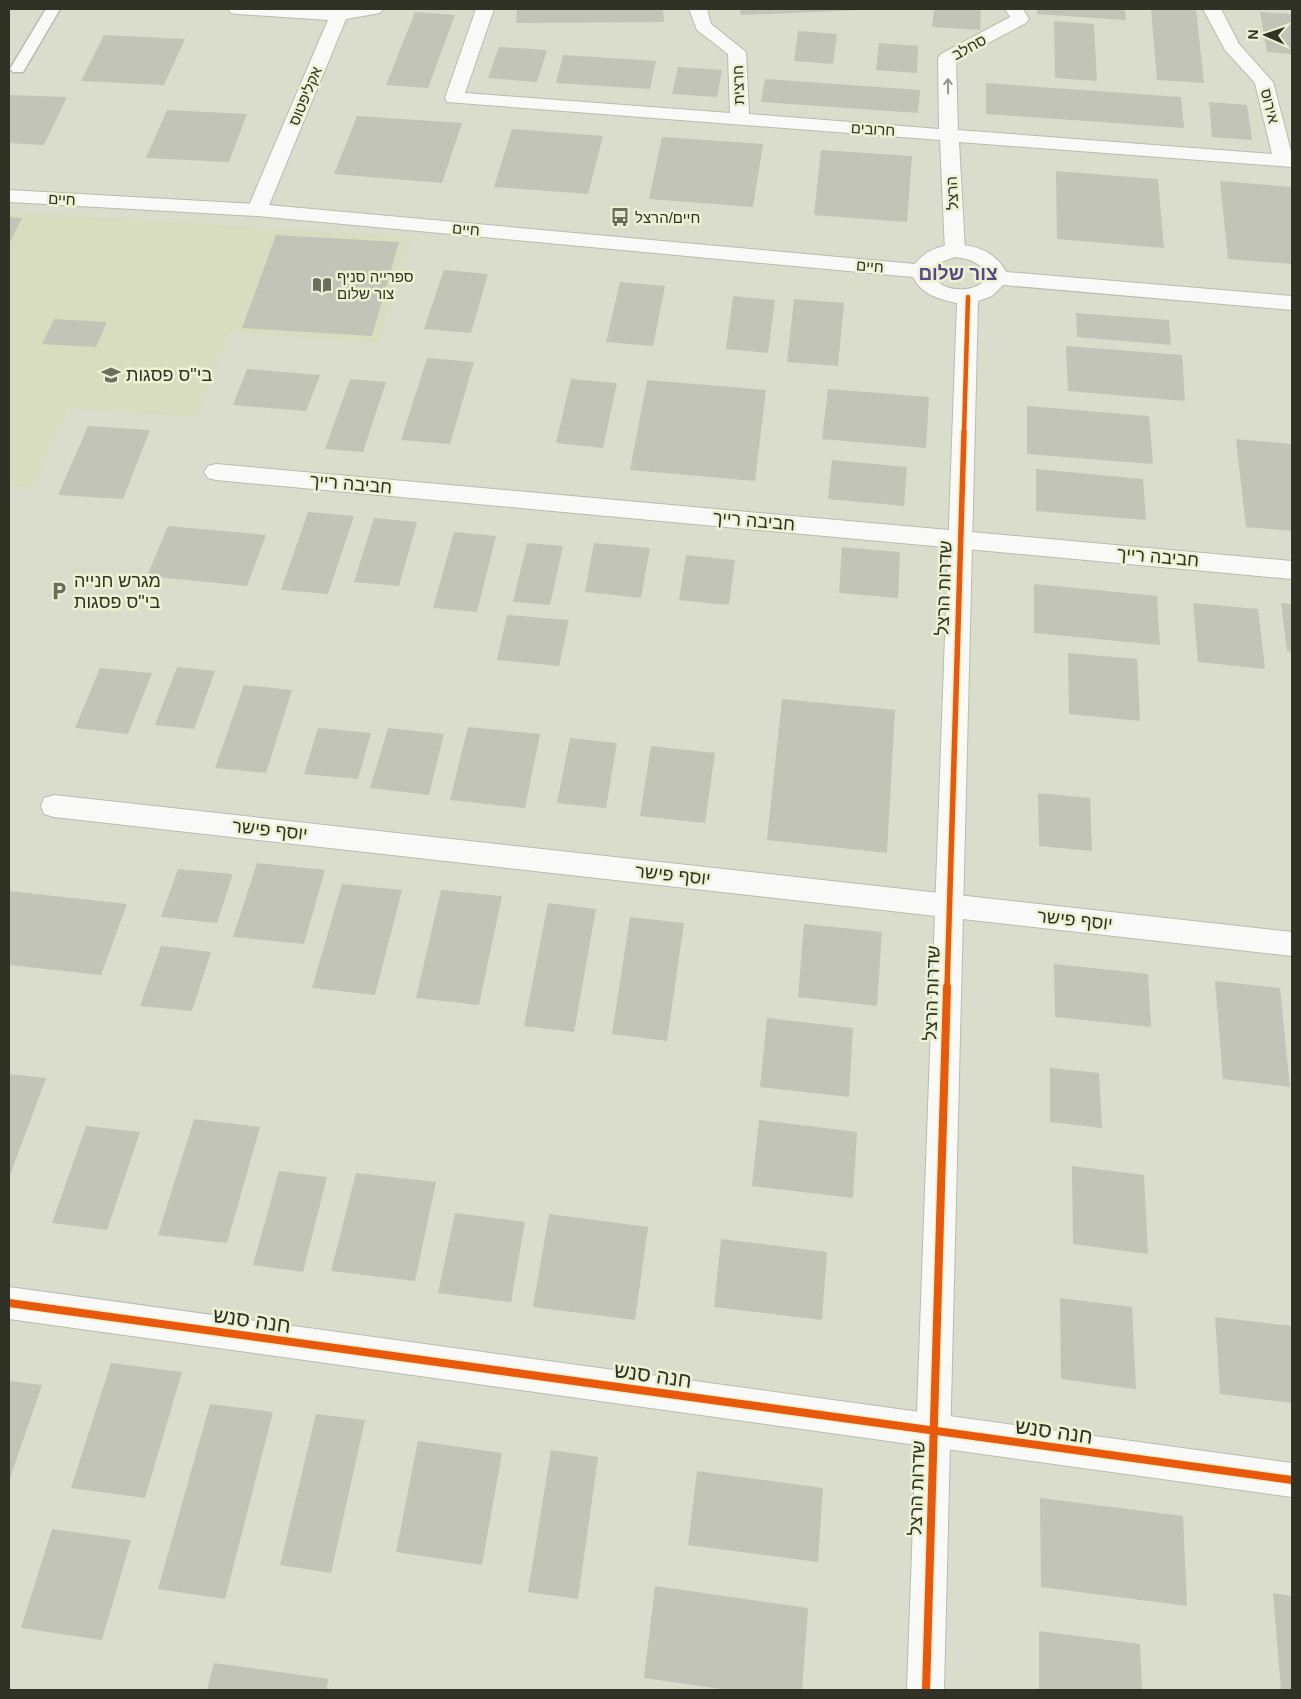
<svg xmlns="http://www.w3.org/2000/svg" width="1301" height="1699" viewBox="0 0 1301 1699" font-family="Helvetica,Heebo,sans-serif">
  <rect width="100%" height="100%" fill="#daddcc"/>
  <path fill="#d8ddc0" d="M9,212l402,25 -32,105 -150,-10 -33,85 -128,-9 -36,80 -23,-2z"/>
  <path fill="#c2c4b7" d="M517,9h146l1,13 -148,1z
    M740,9h123v1l-122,5z
    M934,9h47l-1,21 -48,-3z
    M1037,9h88l1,11 -89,-6z
    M1151,9h45l8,74 -47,-3z
    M415,12l40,3 -27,73 -42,-3z
    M1260,12l32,2v40l-25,-2z
    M1054,21l40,3 3,57 -42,-3z
    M798,31l39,3 -4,30 -39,-3z
    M104,35l81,4 -21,46 -83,-4z
    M879,43l39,3 -1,27 -41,-3z
    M499,47l48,3 -10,32 -49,-4z
    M563,55l93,6 -6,28 -94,-6z
    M678,67l44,3 -5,27 -45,-3z
    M765,79l155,11 -2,23 -157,-11z
    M986,83l195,14 3,31 -198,-14z
    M9,95l58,2 -23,48 -35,-2z
    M1209,102l38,3 5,35 -40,-3z
    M167,110l80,4 -18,48 -83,-4z
    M357,116l105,7 -20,60 -108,-9z
    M512,129l91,7 -15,58 -94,-7z
    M662,137l101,7 -10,63 -104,-8z
    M821,150l91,6 -5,66 -93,-7z
    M1056,171l102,8 6,69 -107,-9z
    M1220,181l72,6v77l-64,-5z
    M9,217l13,1 -13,26z
    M276,235l123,7 -27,94 -130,-8z
    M444,270l44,4 -17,59 -47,-4z
    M620,282l45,4 -12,60 -47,-4z
    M733,296l42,4 -7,53 -42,-4z
    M794,299l50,4 -6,63 -51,-4z
    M1076,313l93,7 2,25 -94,-8z
    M54,319l53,3 -11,25 -54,-3z
    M1066,346l116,9 3,46 -117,-10z
    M427,358l47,4 -24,82 -49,-4z
    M247,369l73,6 -14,36 -73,-6z
    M350,379l36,3 -23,70 -38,-3z
    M571,379l46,4 -14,65 -47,-5z
    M647,380l119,10 -11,91 -125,-11z
    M828,389l101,8 -3,51 -104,-9z
    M1027,406l122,10 4,48 -126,-10z
    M88,426l62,4 -27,69 -65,-4z
    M1236,439l56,5v87l-46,-4z
    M832,460l75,7 -3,39 -76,-7z
    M1036,469l107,10 3,41 -110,-9z
    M308,512l46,4 -26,78 -47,-4z
    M374,518l43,4 -18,64 -45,-4z
    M168,526l98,9 -19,51 -100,-10z
    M454,532l42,4 -19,76 -44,-4z
    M527,543l36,3 -13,59 -37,-3z
    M594,543l56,5 -9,50 -56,-6z
    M842,547l58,5 -2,46 -59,-5z
    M686,555l49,5 -6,45 -50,-5z
    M1034,584l123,12 3,49 -126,-12z
    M1193,603l65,6 7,60 -67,-7z
    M1281,603l11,1v48l-5,-1z
    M507,615l62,5 -10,46 -62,-6z
    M1068,653l69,6 3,62 -71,-7z
    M177,667l38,4 -21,58 -39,-4z
    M100,668l52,5 -24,61 -53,-6z
    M244,685l48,5 -26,83 -51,-5z
    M782,699l113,11 -8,143 -120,-13z
    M468,727l72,7 -15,74 -75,-8z
    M318,728l53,5 -13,46 -54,-5z
    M388,728l56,6 -15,61 -59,-7z
    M570,738l47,5 -11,65 -49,-5z
    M651,746l64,7 -10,70 -65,-7z
    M1038,793l52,5 2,53 -53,-5z
    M257,863l68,7 -21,74 -71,-7z
    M178,869l55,5 -16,49 -56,-6z
    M342,884l60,6 -27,105 -63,-7z
    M441,890l61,6 -23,109 -63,-7z
    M9,891l118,13 -26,71 -92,-10z
    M548,903l48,6 -22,123 -50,-6z
    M630,917l54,6 -17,118 -55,-7z
    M804,924l78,8 -5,74 -79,-9z
    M161,946l50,6 -19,59 -52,-5z
    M1054,964l94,10 3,53 -96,-10z
    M1215,981l65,7 10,99 -67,-8z
    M767,1018l86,10 -4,69 -89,-10z
    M1050,1068l49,5 3,55 -52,-6z
    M9,1074l37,4 -37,100z
    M194,1119l66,8 -33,116 -69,-8z
    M759,1120l98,12 -4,66 -101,-12z
    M86,1126l54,6 -33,98 -55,-7z
    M1072,1166l72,9 4,79 -75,-10z
    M279,1171l48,6 -24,95 -50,-7z
    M356,1173l80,9 -21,99 -84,-10z
    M455,1213l70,9 -14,80 -73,-9z
    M549,1214l99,13 -13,93 -102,-13z
    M721,1239l106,13 -5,68 -108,-13z
    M1060,1298l72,9 4,82 -75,-10z
    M1215,1317l77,9v77l-72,-9z
    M111,1363l71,9 -37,126 -74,-10z
    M9,1381l33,4 -33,96z
    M210,1404l63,8 -48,187 -67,-10z
    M316,1414l49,6 -34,153 -51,-8z
    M418,1441l84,12 -20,112 -86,-13z
    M551,1450l47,7 -20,142 -50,-7z
    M697,1471l126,17 -5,74 -130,-17z
    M1040,1498l143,18 4,90 -146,-19z
    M52,1529l79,11 -29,100 -81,-12z
    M655,1586l153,22 -6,82h-74l-84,-12z
    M1273,1593l19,3v94h-11z
    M1039,1631l101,13 2,46h-103z
    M214,1663l115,16 -3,11h-119z"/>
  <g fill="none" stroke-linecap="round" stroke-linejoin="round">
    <g stroke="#babbae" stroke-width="3">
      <path id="service" d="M46,9h14l-37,63h-10l-3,-3z"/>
    </g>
    <g stroke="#babbae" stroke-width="2">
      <path id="minor" d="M228,9h155l-3,4 -34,6 -79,191 -3,4 -7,2 -7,-2 -3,-4 81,-190 -91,-6 -6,-1z
        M476,9h18l-29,84 265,20 -2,-59 -31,-24 -8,-21h18l4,15 35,28 3,62 190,15 -1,-71 3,-4 69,-37 -5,-8h18l6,10 -3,4 -70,37 2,70 314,24 -17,-71 -30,-33 -22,-41h18l18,35 34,38 19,73v12l-333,-25 6,109 -3,4 -7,2 -7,-2 -3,-4 -5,-111 -493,-38 -2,-4z
        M216,464l1076,97v18l-1076,-99 -8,-2 -4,-6 4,-6z
        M54,795l1238,137v24l-1238,-139 -10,-3 -3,-8 3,-8z
        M9,1287l1283,176v34l-1283,-178z"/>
    </g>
    <g stroke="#babbae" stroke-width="2">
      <path id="tertiary" d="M9,190l248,14 658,60c21,-29 76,-24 91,8l286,24v14l-289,-25 -11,11 -14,5 -34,1389h-37l50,-1387c-18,-4 -35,-8 -44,-26l-656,-61 -248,-14zM955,257c15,2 27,5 32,21 -13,19 -58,13 -53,-10l7,-6z"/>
    </g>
    <use href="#service" fill="#f9faf7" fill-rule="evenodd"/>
    <use href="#minor" fill="#f9faf7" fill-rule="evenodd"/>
    <use href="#tertiary" fill="#f9faf7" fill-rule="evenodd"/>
    <g stroke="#ecf2d2" stroke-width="7">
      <path id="cycleway-far2" d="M964,433l4,-136"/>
    </g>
    <g stroke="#ecf2d2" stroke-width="9">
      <path id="cycleway-far1" d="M947,988l17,-556"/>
    </g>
    <g stroke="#ecf2d2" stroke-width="11">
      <path id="cycleway" d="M9,1303l1283,177
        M926,1690l21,-703"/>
    </g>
    <use href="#cycleway-far2" stroke="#e8590c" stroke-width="4.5"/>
    <use href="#cycleway-far1" stroke="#e8590c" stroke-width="5.5"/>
    <use href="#cycleway" stroke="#e8590c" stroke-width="8"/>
  </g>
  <defs><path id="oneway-shaft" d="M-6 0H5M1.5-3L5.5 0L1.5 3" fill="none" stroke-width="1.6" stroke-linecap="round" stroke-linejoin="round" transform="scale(1.25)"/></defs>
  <use stroke="#94968e" href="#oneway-shaft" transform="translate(948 86) rotate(-91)"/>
  <defs>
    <g id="bus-bare" transform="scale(1.5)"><path d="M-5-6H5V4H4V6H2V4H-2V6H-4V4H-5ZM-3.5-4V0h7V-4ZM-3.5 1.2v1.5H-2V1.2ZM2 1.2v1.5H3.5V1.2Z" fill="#6c6e60" stroke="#ecf2d2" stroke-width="2.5" paint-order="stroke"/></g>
    <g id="library-bare" transform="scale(1.5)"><path d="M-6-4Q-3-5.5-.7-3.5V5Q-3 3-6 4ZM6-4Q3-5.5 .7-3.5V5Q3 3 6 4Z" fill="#6c6e60" stroke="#ecf2d2" stroke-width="2.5" paint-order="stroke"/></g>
    <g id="school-bare" transform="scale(1.5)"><path d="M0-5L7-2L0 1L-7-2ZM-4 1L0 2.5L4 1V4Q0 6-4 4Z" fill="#6c6e60" stroke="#ecf2d2" stroke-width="2.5" paint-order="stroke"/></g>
    <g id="parking-bare" transform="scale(1.5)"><path d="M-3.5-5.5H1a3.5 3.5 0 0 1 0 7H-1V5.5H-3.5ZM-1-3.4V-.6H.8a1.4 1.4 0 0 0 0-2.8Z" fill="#6c6e60" stroke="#ecf2d2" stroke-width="2.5" paint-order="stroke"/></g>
  </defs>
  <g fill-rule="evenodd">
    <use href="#bus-bare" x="620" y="217"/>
    <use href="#library-bare" x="322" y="285"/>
    <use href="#school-bare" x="111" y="375"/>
    <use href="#parking-bare" x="59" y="591"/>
  </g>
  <g text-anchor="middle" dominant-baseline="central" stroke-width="5" stroke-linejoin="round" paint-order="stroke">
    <g font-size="15" fill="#303226" stroke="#ecf2d2">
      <text transform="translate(969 47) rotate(-29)">סחלב</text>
      <text transform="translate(738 85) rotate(-92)">חרצית</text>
      <text transform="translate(305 96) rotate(-67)">אקליפטוס</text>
      <text transform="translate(1270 106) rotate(76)">אירוס</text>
      <text transform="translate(873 129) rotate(4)">חרובים</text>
      <text transform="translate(952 193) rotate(-93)">הרצל</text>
      <text transform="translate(62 199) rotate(3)">חיים</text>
      <text transform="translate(466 229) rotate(5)">חיים</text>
      <text transform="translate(870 266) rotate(5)">חיים</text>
    </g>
    <g font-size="15" fill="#303226" stroke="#ecf2d2" text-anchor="start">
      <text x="635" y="217">חיים/הרצל</text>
      <text x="337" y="276">ספרייה סניף<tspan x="337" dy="17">צור שלום</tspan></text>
    </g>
    <g font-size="18" fill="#303226" stroke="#ecf2d2" text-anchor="start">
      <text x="126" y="375">בי"ס פסגות</text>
      <text x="74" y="581">מגרש חנייה<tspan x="74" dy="21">בי"ס פסגות</tspan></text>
    </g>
    <g font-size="18" fill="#303226" stroke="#ecf2d2">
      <text transform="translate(351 484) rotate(5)">חביבה רייך</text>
      <text transform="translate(754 521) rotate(5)">חביבה רייך</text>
      <text transform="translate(1158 557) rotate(5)">חביבה רייך</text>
      <text transform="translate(944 588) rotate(-88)">שדרות הרצל</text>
      <text transform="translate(270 830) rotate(6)">יוסף פישר</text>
      <text transform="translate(673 875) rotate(6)">יוסף פישר</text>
      <text transform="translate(1075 920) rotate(6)">יוסף פישר</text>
      <text transform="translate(932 993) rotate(-88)">שדרות הרצל</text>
      <text transform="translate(917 1488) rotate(-88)">שדרות הרצל</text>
    </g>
    <g font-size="19" font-weight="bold" fill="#594885" stroke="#ecf2d2">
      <text x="958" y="273">צור שלום</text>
    </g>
    <g font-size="21" fill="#303226" stroke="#ecf2d2">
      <text transform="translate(252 1320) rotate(8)">חנה סנש</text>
      <text transform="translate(653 1375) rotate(8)">חנה סנש</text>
      <text transform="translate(1054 1431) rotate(8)">חנה סנש</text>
    </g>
  </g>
  <rect width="1301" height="1699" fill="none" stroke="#303226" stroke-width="20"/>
  <g transform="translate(1266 35) rotate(272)" stroke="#ecf2d2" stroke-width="4" paint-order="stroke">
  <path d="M0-4L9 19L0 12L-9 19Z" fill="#303226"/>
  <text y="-8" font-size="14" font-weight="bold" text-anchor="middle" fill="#303226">N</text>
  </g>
</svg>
